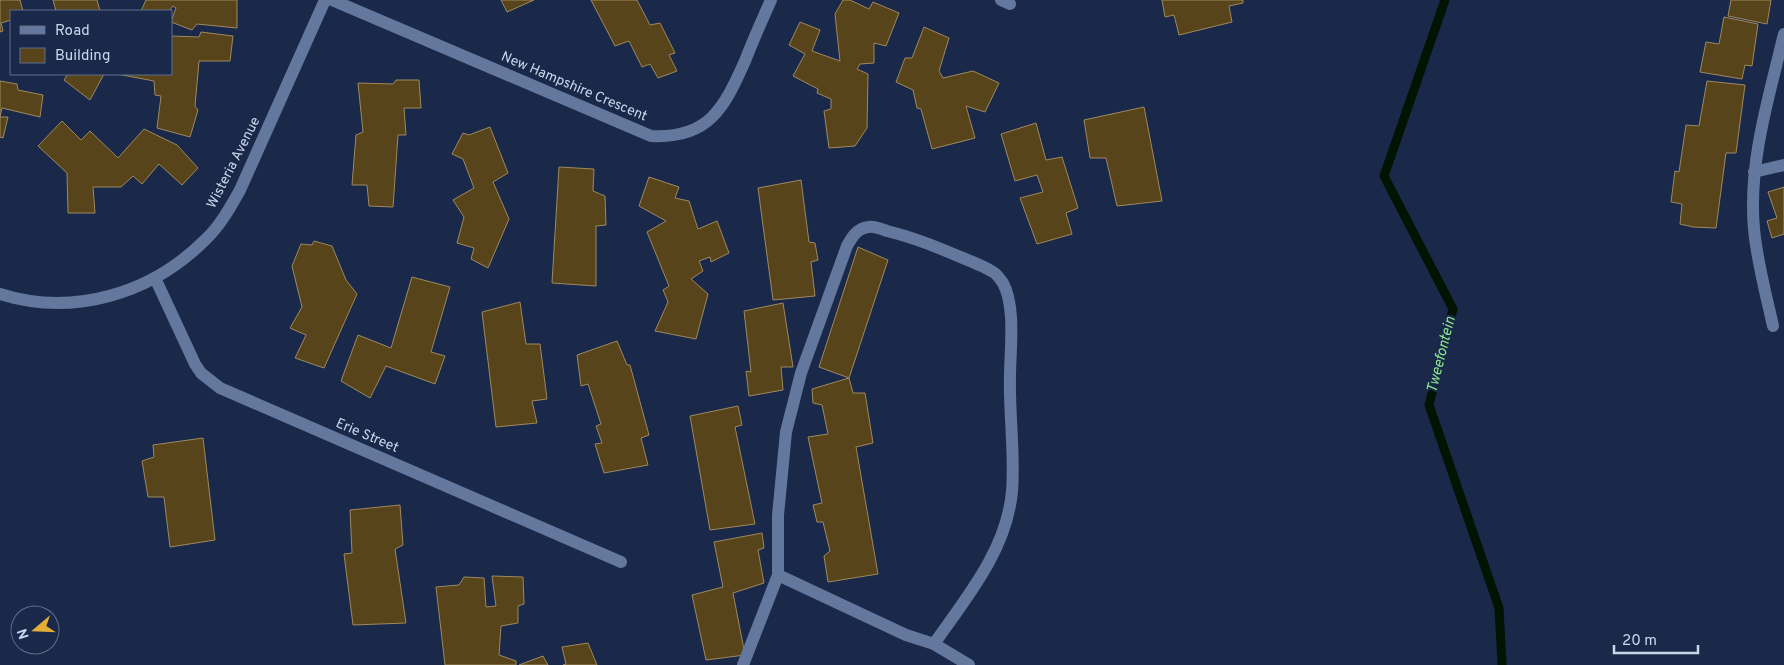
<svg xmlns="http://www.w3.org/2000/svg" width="1784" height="665" viewBox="0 0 1784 665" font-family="Overpass,sans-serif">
  <rect width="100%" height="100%" fill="#1a294a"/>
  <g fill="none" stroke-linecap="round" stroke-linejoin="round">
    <path stroke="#011402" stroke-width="9" d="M1445,0l-61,176 69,133 -24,96 70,203 3,57"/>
  </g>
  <path fill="#57441a" stroke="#9e895f" d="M0,0h20l3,11h-12v9l-10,3 2,8 -3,1z
    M53,0h44l3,11h-44z
    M146,0h91v28l-40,-4 -5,6 -21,-8 5,-14 -3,-2 -4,5h-28z
    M501,0h33l-27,12z
    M591,0h46l13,25 10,-2 15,30 -6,2 8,16 -19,7 -8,-14 -8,3 -13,-26 -14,5z
    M843,0h7l19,9 4,-7 26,11 -13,33 -12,-3v20l-14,1 -3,5 11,5 -1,54 -12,18 -26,2 -5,-37 7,-2v-10l-14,-6 1,-4 -25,-13 12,-22 -16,-9 11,-23 20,8 -8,21 28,10 -5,-47z
    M1162,0h81v3l-14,3 3,16 -53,13 -5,-20 -9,2z
    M1731,0h40l-4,24 -39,-8z
    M1724,17l34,7 -6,42 -7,-1 -3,14 -42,-7 6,-30 13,2z
    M924,27l25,11 -10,33 4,7 30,-7 26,12 -14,29 -19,-6 9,32 -43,11 -11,-40 -4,-1 -4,-18 -17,-8 9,-24h7z
    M201,32l32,4 -3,25h-31l-4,45 3,4 -8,27 -33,-9 4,-32 -6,-1 -1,-14 -37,-7h54v-38l28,1z
    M68,74h36l-14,26 -26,-20z
    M396,80h23l2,28h-17l2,27h-8l-5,72 -24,-1 -2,-21h-15l4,-50 7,-3 -5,-49 35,1z
    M0,81l17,3 1,6 25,5 -3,22 -38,-9 -2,9h8l-5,21 -3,-1z
    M1707,81l38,4 -9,68h-10l-10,75 -23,-1 -13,-3 2,-20 -11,-2 4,-31 4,1 7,-47 13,1z
    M1144,107l18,94 -45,5 -11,-48h-16l-6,-38z
    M62,121l19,19 9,-9 28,27 26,-29 33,16 21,23 -16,17 -23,-21 -17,20 -9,-8 -12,11h-28l2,26h-27l-1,-40 -29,-27z
    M1036,123l10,37 16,-3 16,51 -12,5 6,21 -35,10 -17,-46 23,-6 -6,-17 -22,6 -14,-47z
    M490,127l18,46 -15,9 16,37 -21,49 -17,-9 3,-11 -17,-5 7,-26 -11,-17 21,-12 -11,-29 -11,-5 11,-21 6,2z
    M559,167l35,2 -1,22 12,5 1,29 -10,1v60l-44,-3z
    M649,177l30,10 -4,11 14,3 9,28 19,-8 12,32 -18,9 -1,-5 -11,4 4,10 -12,8 17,15 -12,45 -41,-8 13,-29 -5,-12 6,-4 -22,-54 19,-11 -27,-15z
    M801,180l8,62 6,1 3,17 -7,2 4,34 -42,4 -15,-112z
    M1784,187v47l-12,4 -5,-17 10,-3 -9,-26z
    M314,241l18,5 14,34 11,14 -33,74 -29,-10 11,-23 -16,-7 12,-21 -10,-41 9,-22 11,1z
    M858,247l30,13 -39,118 -30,-11z
    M412,277l38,10 -19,65 14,4 -10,28 -49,-18 -16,32 -29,-17 17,-46 33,13z
    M520,302l6,42h14l7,55 -15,2 5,22 -41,4 -14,-115z
    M783,303l10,64h-12l2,23 -34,6 -3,-25 5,1 -7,-61z
    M617,341l10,24h3l19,70 -8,3 7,27 -44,8 -9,-29 7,-1 -6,-17 5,-2 -13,-40 -7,2 -4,-31z
    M849,378l4,15h12l8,50 -17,4 22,127 -50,8 -4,-26 6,-5 -7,-29h-6l-4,-17 9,-2 -14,-66 20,-3 -6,-29 -9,-2 -1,-14z
    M738,406l4,19 -7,2 20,97 -45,6 -20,-114z
    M203,438l12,102 -45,7 -6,-50h-16l-6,-36 12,-4 -1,-12z
    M400,505l3,40 -8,4 11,74 -53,2 -9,-71 8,-1 -2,-43z
    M762,533l2,15 -6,2 6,33 -31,10 12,62 -39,5 -14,-65 31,-8 -9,-45z
    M492,576l31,1 1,27 -6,2v17l-17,3 -2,29 17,6v4h-71l-9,-78 23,-2 5,-8 20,1 2,29 10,-1z
    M588,643l9,22h-34l3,-1 -4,-17z
    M543,656l5,9h-29z"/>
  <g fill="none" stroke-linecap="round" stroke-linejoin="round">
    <path stroke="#64779d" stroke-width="12" d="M332,0l319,136c58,3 73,-28 94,-75 8,-21 17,-41 26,-61
      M1001,0l9,4
      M1754,172l30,-7
      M155,278l40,86 6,9 19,15 401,174
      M0,294c73,23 151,0 205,-54 15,-14 25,-32 35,-50l85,-190
      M1773,326c-7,-32 -16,-64 -19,-97 -6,-66 15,-132 30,-195
      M778,575l128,60 28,9 35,21
      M743,665l35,-90v-60l8,-83 15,-59 46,-127c5,-9 10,-18 22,-19 5,-1 12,2 18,4 25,6 48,15 71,25 12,5 24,9 35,16 4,2 7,7 10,11 13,24 7,67 7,94 -1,38 5,76 2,114 -5,59 -46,107 -78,153"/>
  </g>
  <g text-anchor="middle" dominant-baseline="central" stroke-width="4.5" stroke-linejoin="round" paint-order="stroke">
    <g font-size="14" fill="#cbd6ec" stroke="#1a294a">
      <text transform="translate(574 87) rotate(23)">New Hampshire Crescent</text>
      <text transform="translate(234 163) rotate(-63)">Wisteria Avenue</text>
      <text transform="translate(367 436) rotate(23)">Erie Street</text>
    </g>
    <g font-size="15" font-style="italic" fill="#8be88a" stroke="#1a294a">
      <text transform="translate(1442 355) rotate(-76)">Tweefontein</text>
    </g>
  </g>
  <rect x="10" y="10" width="162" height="65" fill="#1a294a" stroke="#616e8b"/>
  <rect x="20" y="26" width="25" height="8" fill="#64779d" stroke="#616e8b"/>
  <text x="55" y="35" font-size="15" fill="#cbd6ec">Road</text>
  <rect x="20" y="48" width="25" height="15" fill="#57441a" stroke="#616e8b"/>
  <text x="55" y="60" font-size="15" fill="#cbd6ec">Building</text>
  <g transform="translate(35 630) rotate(251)"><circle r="24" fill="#1a294a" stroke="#616e8b"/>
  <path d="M0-4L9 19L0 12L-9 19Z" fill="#e3ae34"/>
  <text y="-8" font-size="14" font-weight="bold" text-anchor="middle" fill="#cbd6ec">N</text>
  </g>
  <path d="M1614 645v8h84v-8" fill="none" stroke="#cbd6ec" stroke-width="2.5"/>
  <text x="1622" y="645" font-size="15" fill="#cbd6ec" stroke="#1a294a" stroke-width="4" paint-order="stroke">20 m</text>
</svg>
